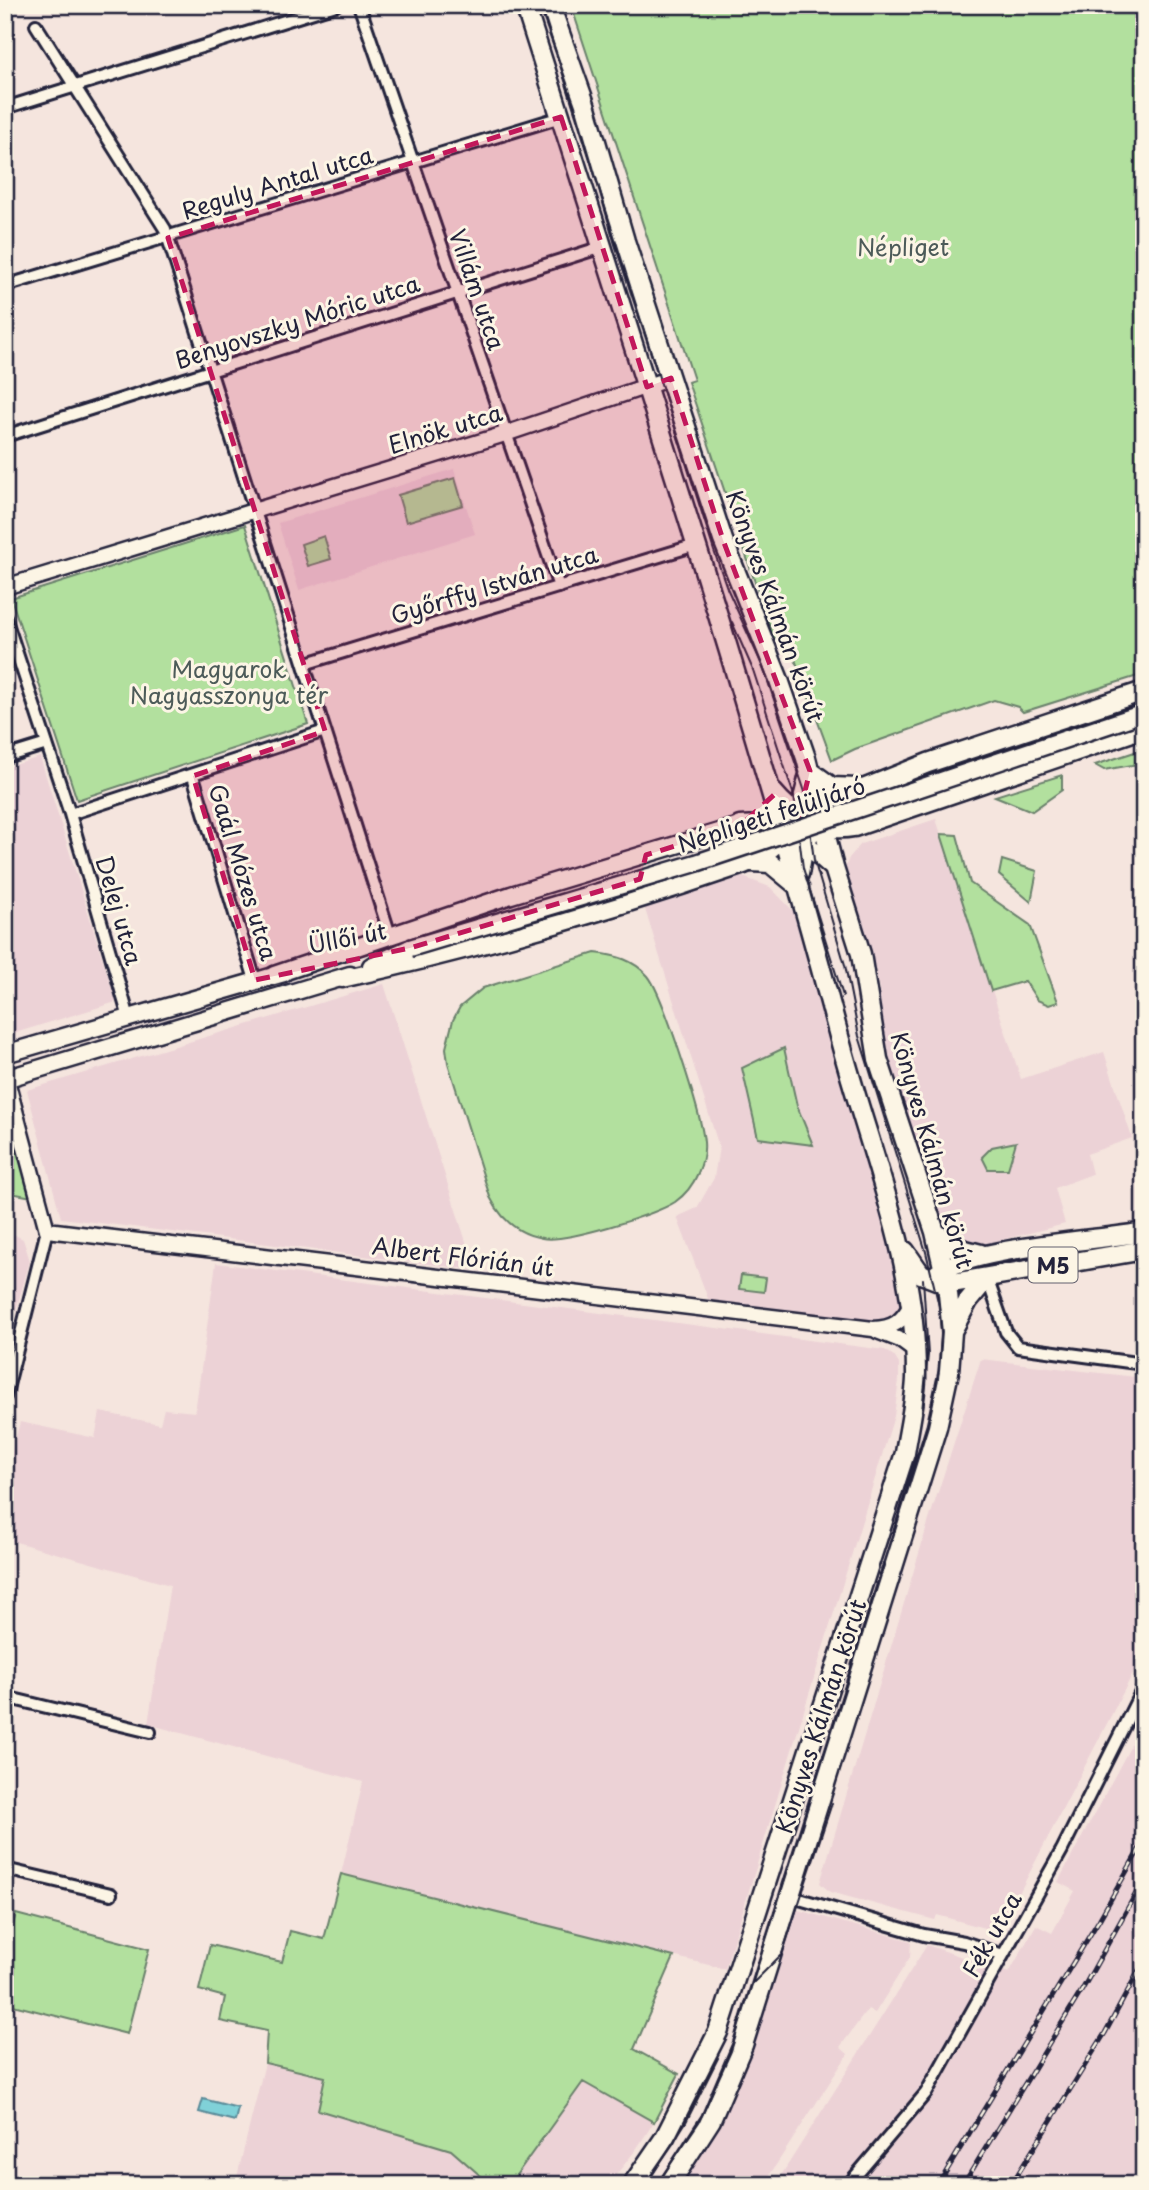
<svg xmlns="http://www.w3.org/2000/svg" width="1149" height="2190" viewBox="0 0 1149 2190" font-family="'Playpen Sans',sans-serif">
  <rect width="100%" height="100%" fill="#f5e5de"/>
  <filter id="ink" filterUnits="userSpaceOnUse"><feTurbulence type="fractalNoise" baseFrequency=".0143" numOctaves="2"/><feDisplacementMap in="SourceGraphic" scale="14" xChannelSelector="R" yChannelSelector="G"/><feConvolveMatrix kernelMatrix="1 2 1 2 8 2 1 2 1" color-interpolation-filters="sRGB"/></filter>
  <g filter="url(#ink)">
    <path fill="#ecd2d6" d="M454,469l21,65 -176,56 -21,-67z
      M40,757l76,245 -111,34v-268z
      M936,819l85,260 83,-27 28,86 -45,16 5,20 -37,14 10,36 -80,20 -28,-5 -13,-10 -6,-11 -52,-169 -9,-74 -33,-104 5,-13 12,-14z
      M740,876l30,11 32,33 90,305 17,101 -200,-25 -32,-84 20,-9 17,-30 5,-31 -75,-241z
      M384,984l91,286 -414,-52 -34,-128z
      M5,1230l18,9 7,22 -25,88z
      M216,1263l669,87 9,6 5,8v16l-5,36 -169,553 -384,-95 22,-92 -215,-58 22,-139 -165,-46v-62l15,-55 75,16 5,-26 60,12 4,-15 31,3z
      M981,1359l163,19v274l-145,280 -62,-17 -2,5 -105,-28 -10,-9 109,-363z
      M1144,1721v464h-369l152,-240 82,28 27,-48 16,8 23,-42 -17,-9z
      M794,1909l117,32 -1,16 -35,56 -7,-4 -28,38 8,7 -85,131h-63l-14,-11 38,-67z
      M265,2063l61,14 -8,33 133,40 40,35h-256z
      M583,2081l71,41 -19,29 -27,34h-99z"/>
    <path fill="#b2e09e" stroke="#6a816c" stroke-width="2" d="M571,5h573v669l-121,38 -5,-5 -24,-7 -139,49 -23,11 -39,-106 -20,-18 -85,-254 6,-2z
      M455,478l8,27 -57,17 -8,-27z
      M245,525l63,199 -231,76 -66,-202z
      M324,536l7,23 -23,7 -7,-22z
      M1144,749v14l-40,7 -9,-5z
      M1062,775v15l-30,21 -37,-15z
      M941,834l16,1 13,48 60,42 28,77 -9,3 -12,-5 -12,-19 -34,10z
      M1002,860l35,11 -6,31 -32,-27z
      M595,953c21,2 39,7 53,23 15,18 54,141 56,166 1,11 -2,22 -6,31 -5,12 -13,22 -23,29 -20,13 -111,41 -133,36 -25,-4 -41,-19 -52,-41l-42,-134 -2,-15 7,-28 7,-13 23,-19z
      M784,1048l13,58 16,39 -55,-7 -16,-70z
      M5,1103l27,94 -27,-5z
      M1016,1142l-8,27h-20l-6,-12 10,-10z
      M741,1275l25,3 -2,14 -25,-3z
      M341,1874l333,83 -40,92 45,25 -25,48 -71,-40 -74,103h-18l-40,-35 -133,-40 7,-33 -60,-14 2,-32 -47,-10 5,-24 -26,-7 11,-45 72,17 8,-31 34,8z
      M16,1914l133,35 -22,85 -122,-31v-50z"/>
    <path fill="#80d1d8" stroke="#5a8b99" stroke-width="2" d="M203,2099l35,9 -3,13 -36,-9z"/>
    <g fill="none" stroke-linecap="round" stroke-linejoin="round">
      <g stroke="#22223b" stroke-width="16">
        <path id="minor" d="M359,5l200,582
          M36,25l129,204 225,706
          M5,108l331,-103
          M5,286l556,-169
          M5,436l597,-189
          M5,617l65,197 59,204
          M304,664l392,-119
          M5,757l42,-13
          M193,776l62,204
          M70,814l255,-83
          M987,1278l19,54 12,15 126,17
          M5,1397l42,-167
          M5,1697l145,35
          M5,1869l106,25
          M789,1896l135,39 40,7 39,13
          M848,2185l78,-92 136,-243 82,-164"/>
      </g>
      <g stroke="#22223b" stroke-width="19">
        <path id="tertiary" d="M5,587l500,-153 166,-56
          M5,1073l42,157 826,99c21,-1 29,-7 39,-26
          M877,1331l23,9 15,11"/>
      </g>
      <g stroke="#22223b" stroke-width="21">
        <path id="secondary" d="M371,966l39,-18
          M274,975l237,-80 208,-63 21,-6c12,11 14,19 11,36l-7,3c-133,46 -264,84 -402,114
          M5,1054l279,-81
          M5,1079l345,-104"/>
      </g>
      <g stroke="#22223b" stroke-width="23">
        <path id="primary" d="M525,5c109,344 223,687 315,1035 30,113 77,220 76,338 -1,25 -7,50 -11,75l-187,579 -53,105 -33,48
          M550,5l35,99 40,137 98,299 56,140 27,78 28,110 27,86 17,105 57,173 12,52 5,48 -3,40 -12,55 -194,618 -32,75 -42,65
          M810,771l22,16 26,1
          M773,792c21,25 48,41 81,35l290,-99
          M740,826c38,-4 67,17 94,42
          M751,862c38,-24 48,-40 57,-84
          M751,862l19,1 29,24
          M799,874l5,-30 24,-41 100,-40 216,-72
          M935,1232l18,15 28,7
          M905,1251l16,23 26,10 197,-34
          M937,1274c33,-27 159,-33 207,-42
          M952,1331l16,-30 19,-23"/>
      </g>
      <use href="#minor" stroke="#fcf5e5" stroke-width="10"/>
      <use href="#tertiary" stroke="#fcf5e5" stroke-width="14"/>
      <use href="#secondary" stroke="#fcf5e5" stroke-width="16"/>
      <use href="#primary" stroke="#fcf5e5" stroke-width="18"/>
      <path stroke="#22223b" stroke-width="2" d="M541,5l173,546 13,37 36,79 42,125 9,68 31,105 14,71 67,216 13,54 2,28 -3,45 -10,47 -197,625 -32,71 -43,63
        M732,622l21,48 41,126 9,72 40,128
        M922,1411l6,-56 -5,-76
        M752,1984l30,-30 50,-151
        M646,2185l40,-63 32,-64"/>
      <g stroke="#22223b" stroke-width="5">
        <path id="rail" d="M938,2185l161,-265 45,-79
          M963,2185l119,-195 62,-111
          M1011,2185l94,-152 39,-72"/>
      </g>
      <use href="#rail" stroke="#fcf5e5" stroke-width="2.5" stroke-dasharray="8" stroke-linecap="butt"/>
      <g stroke="#22223b" stroke-width="21" stroke-linecap="butt">
        <path id="secondary-bridge" d="M410,948l286,-85 448,-150"/>
      </g>
      <use href="#secondary-bridge" stroke="#fcf5e5" stroke-width="16"/>
    </g>
  </g>
  <path fill="#c2185b" fill-opacity="0.2" stroke="#c2185b" stroke-width="5" stroke-dasharray="14 9" stroke-linejoin="round" d="M561,117l86,270 24,-9 52,162 87,231 -11,44 -24,-21 -35,32 -94,29 -6,24 -230,69 -155,32 -62,-204 132,-45 -157,-493z"/>
  <g text-anchor="middle" dominant-baseline="central" stroke-width="6" stroke-linejoin="round" paint-order="stroke">
    <rect fill="#fcf5e5" stroke="#63616e" stroke-width="2" x="1028.5" y="1247.5" width="49" height="35" rx="5"/>
    <g font-size="21" font-weight="bold" fill="#22223b">
      <text x="1053" y="1265">M5</text>
    </g>
    <g font-size="23" fill="#22223b" stroke="#fcf5e5">
      <text transform="translate(277 182) rotate(-17)">Reguly Antal utca</text>
      <text transform="translate(478 289) rotate(71)">Villám utca</text>
      <text transform="translate(297 321) rotate(-18)">Benyovszky Móric utca</text>
      <text transform="translate(445 428) rotate(-17)">Elnök utca</text>
      <text transform="translate(494 584) rotate(-17)">Győrffy István utca</text>
      <text transform="translate(776 606) rotate(70)">Könyves Kálmán körút</text>
      <text transform="translate(771 814) rotate(-18)">Népligeti felüljáró</text>
      <text transform="translate(244 872) rotate(73)">Gaál Mózes utca</text>
      <text transform="translate(120 910) rotate(74)">Delej utca</text>
      <text transform="translate(347 937) rotate(-11)">Üllői út</text>
      <text transform="translate(933 1150) rotate(74)">Könyves Kálmán körút</text>
      <text transform="translate(463 1256) rotate(7)">Albert Flórián út</text>
      <text transform="translate(820 1716) rotate(-72)">Könyves Kálmán körút</text>
      <text transform="translate(991 1934) rotate(-60)">Fék utca</text>
    </g>
    <g font-size="23" fill="#4d5b59" stroke="#fcf5e5">
      <text x="903" y="246">Népliget</text>
      <text x="229" y="668">Magyarok<tspan x="229" dy="26">Nagyasszonya tér</tspan></text>
    </g>
  </g>
  <rect width="1149" height="2190" fill="none" stroke="#fcf5e5" stroke-width="28"/>
  <rect x="14" y="14" width="1121" height="2162" fill="none" stroke="#22223b" stroke-width="2.5" filter="url(#ink)"/>
</svg>
